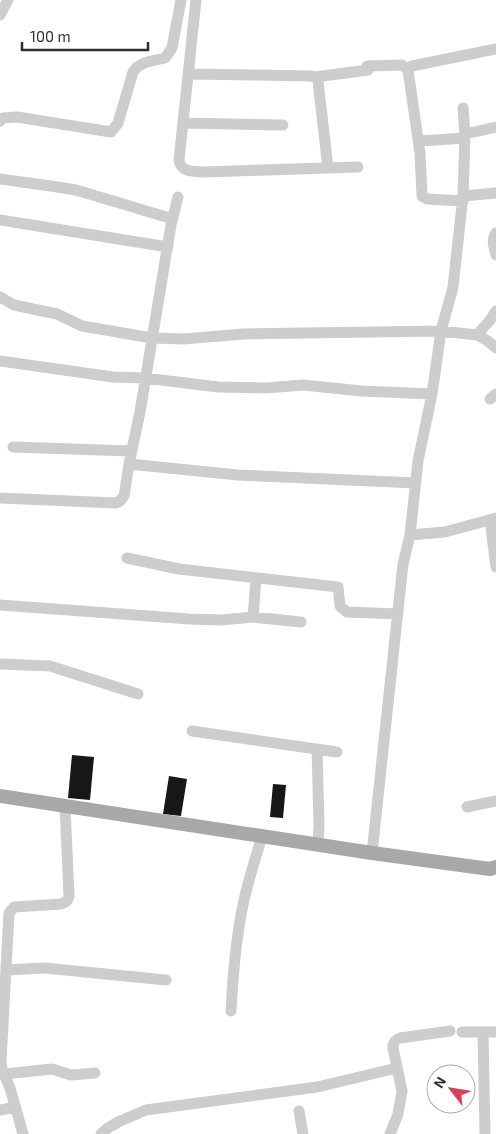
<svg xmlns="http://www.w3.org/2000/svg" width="496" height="1134" viewBox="0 0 496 1134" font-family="'Exo 2',sans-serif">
	<rect width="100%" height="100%" fill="#fff"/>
	<path fill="#171717" d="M72 755 94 757 90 800 68 798Z
		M169 776 187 779 181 816 163 814Z
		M273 784 286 785 283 818 270 817Z"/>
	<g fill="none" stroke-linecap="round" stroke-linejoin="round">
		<path stroke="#cdcdcd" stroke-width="11" d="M196 0 179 160C181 173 193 171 204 172L358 167
			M0 15 8 0
			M367 66 402 65 408 70
			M188 74 310 76 315 77 318 81 328 168
			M315 77 368 70
			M0 121 3 118 17 117 111 132 118 123 133 72C140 61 153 61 165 58L172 48 181 0
			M183 123 283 125
			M465 134 496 127
			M419 141 465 138
			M0 179 51 186 76 190 173 219
			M463 196 496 193
			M463 201 427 199 422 196 420 153 408 70 412 66 496 49
			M0 220 168 247
			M496 233C491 240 494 247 496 255
			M0 297 14 305 57 314 82 326 152 338 183 339 244 334 441 331 477 335 488 341 496 348
			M477 335 491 319 496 311
			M0 361 113 377 145 378 218 387 266 388 303 385 362 391 432 394
			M490 399 496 394
			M13 447 131 451
			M129 464 238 475 416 483
			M0 498 116 503 120 501 124 496 129 464 140 412 171 225 178 197
			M490 520 496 567
			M410 535 445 532 496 518
			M127 558 179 569 338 587 340 606 347 612 398 614
			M0 605 189 619 221 620 253 617 301 622
			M253 617 256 579
			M0 664 50 666 138 694
			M192 731 337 752
			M317 749 319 824 318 845
			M467 807 496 801
			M372 853 403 564 410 535 418 461 432 394 441 331 453 287 463 196 465 134 463 108
			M6 970 45 968 166 980
			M231 1011C233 973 236 936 244 900 249 878 256 857 262 836
			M462 1032H496
			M483 1032 485 1134
			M4 1074 52 1069 71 1075 95 1073
			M0 1110 15 1107
			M299 1111 303 1134
			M23 1134 10 1088 2 1069 1 1062 9 913 14 907 61 904C66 902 68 901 69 896L65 806
			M101 1134 108 1128 118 1122 146 1110 317 1087 397 1068
			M390 1134 398 1114 402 1091 393 1048C393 1042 395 1040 400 1038L450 1031"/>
		<path stroke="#a8a8a8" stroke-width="14" d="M0 796 372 853 490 869 496 867"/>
	</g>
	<g transform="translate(451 1089) rotate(301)"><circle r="24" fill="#ffffff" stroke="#acacac"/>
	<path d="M0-4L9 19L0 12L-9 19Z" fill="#dc3e52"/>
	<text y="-8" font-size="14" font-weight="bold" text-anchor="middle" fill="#303030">N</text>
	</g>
	<path d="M22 42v8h126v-8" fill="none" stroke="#303030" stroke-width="2.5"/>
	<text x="30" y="42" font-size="15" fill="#303030" stroke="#ffffff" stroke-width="4" paint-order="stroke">100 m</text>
</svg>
